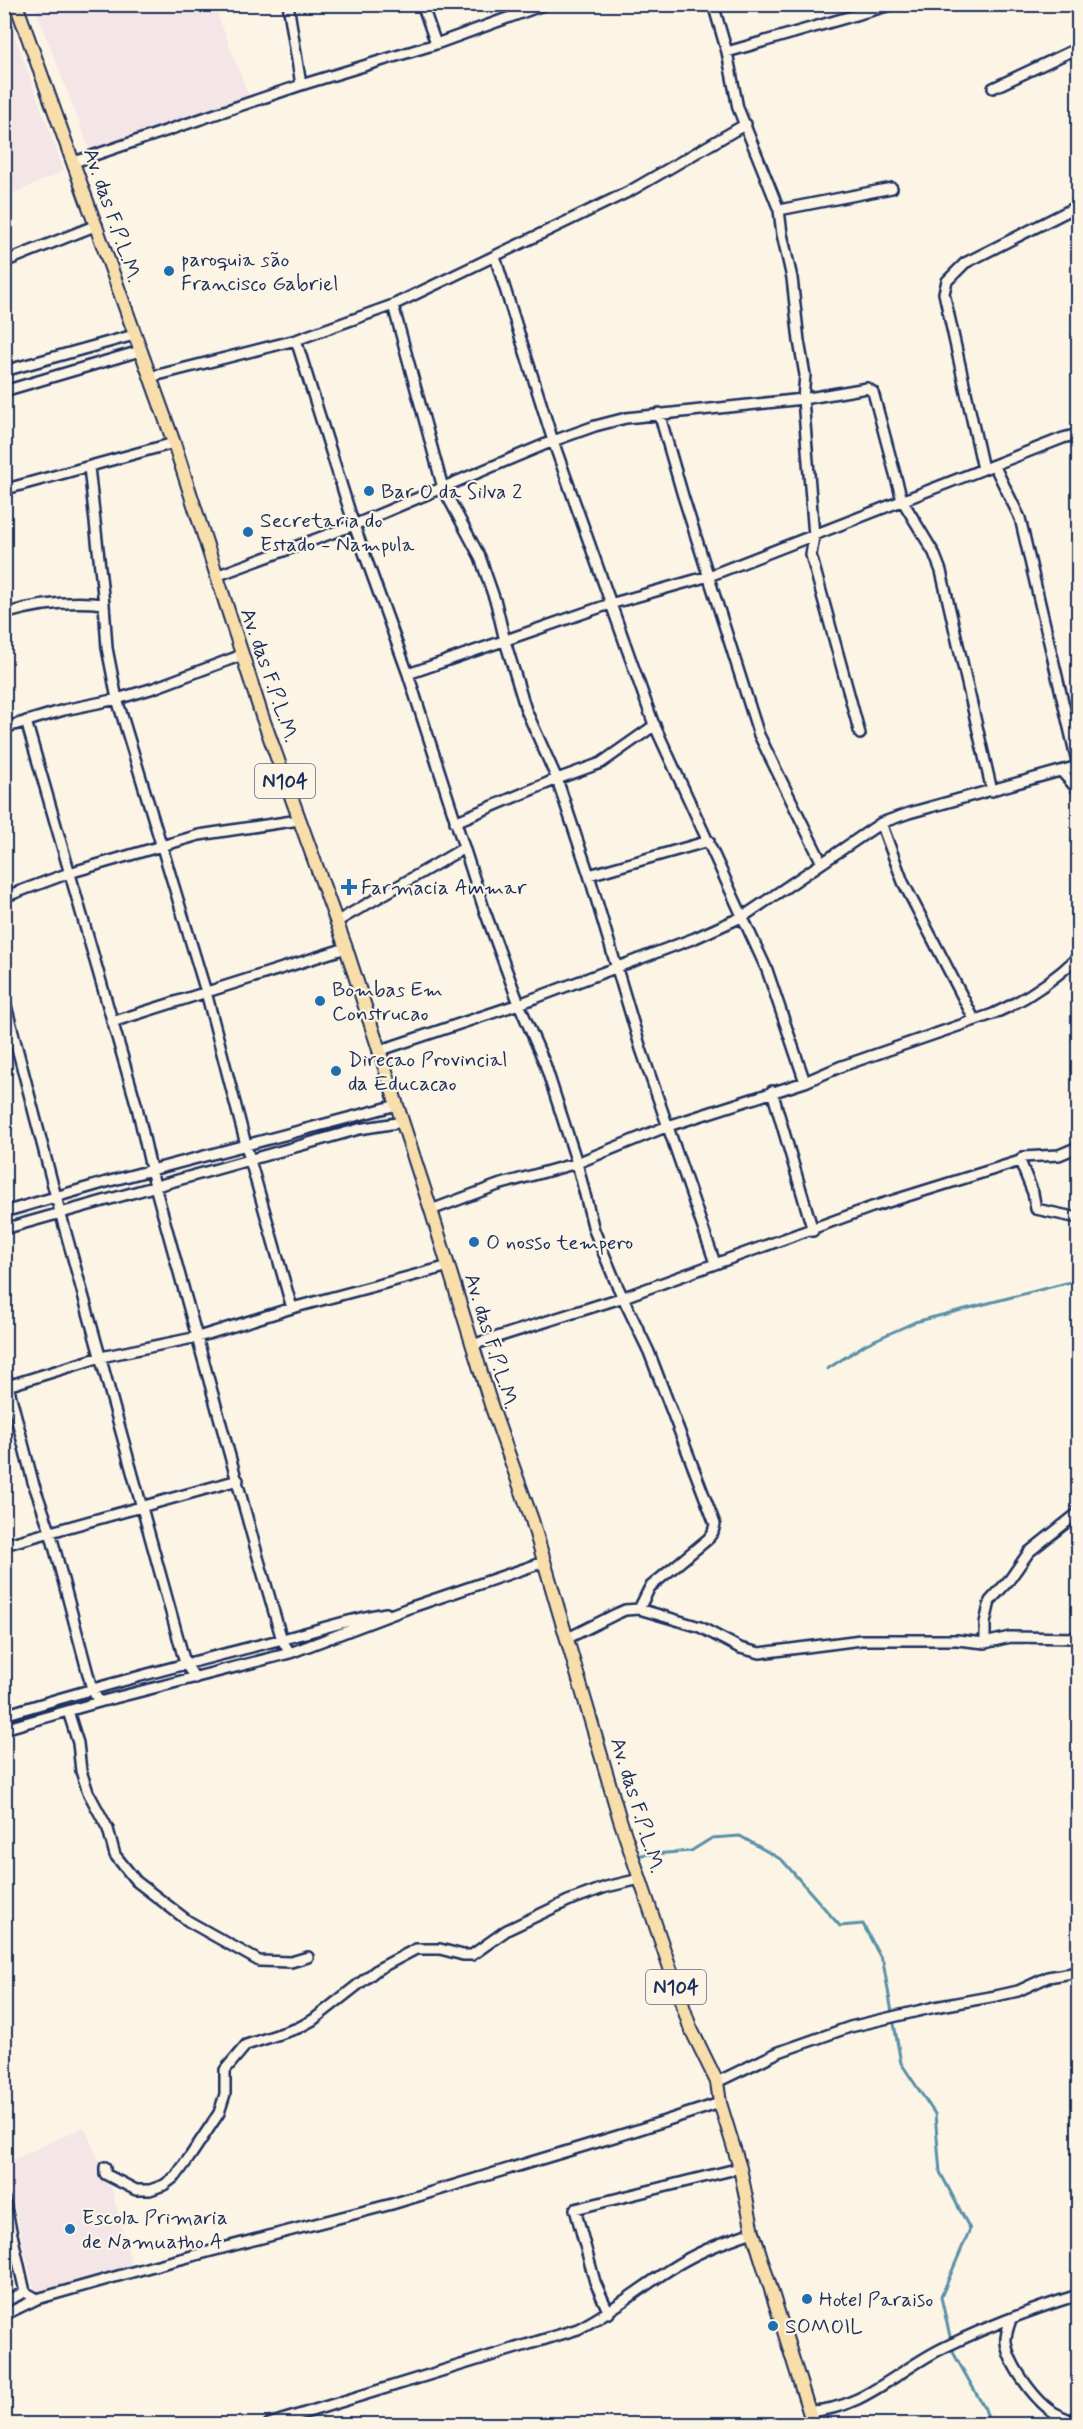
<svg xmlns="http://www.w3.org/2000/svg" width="1083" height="2429" viewBox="0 0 1083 2429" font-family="Mynerve,sans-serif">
	<rect width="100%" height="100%" fill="#fcf5e5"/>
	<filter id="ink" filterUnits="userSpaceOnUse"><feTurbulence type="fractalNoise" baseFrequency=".0167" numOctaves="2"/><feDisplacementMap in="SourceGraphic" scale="12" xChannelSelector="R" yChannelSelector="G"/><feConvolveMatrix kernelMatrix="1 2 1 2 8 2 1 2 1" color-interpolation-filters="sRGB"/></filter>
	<g filter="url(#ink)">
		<path fill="#f4e5e7" d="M34 5H214L251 102 91 153Z
			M5 9 64 171 5 197H4Z
			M84 2127 112 2190 132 2267 36 2297 4 2164Z"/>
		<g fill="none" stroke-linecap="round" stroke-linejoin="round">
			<path stroke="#5890a8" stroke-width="3" d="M827 1369 866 1344 915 1322 1078 1280
				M641 1855 691 1851 712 1838 740 1836 782 1860 840 1926 863 1924 883 1962 901 2063 935 2114 940 2172 970 2229 941 2297 954 2354 985 2409 990 2424"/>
			<defs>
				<path id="minor" d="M288 4 301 85
					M422 4 436 44
					M713 4 727 52 738 108 779 210 782 234 792 278 799 341 805 375 803 399 814 536 811 555 860 734
					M727 52 894 4
					M993 88 1078 48
					M74 162 301 85 436 44 546 4
					M779 210 892 188
					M495 257 553 441 653 722 767 970 805 1082
					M4 262 97 225
					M393 305 443 488 480 557 496 603 505 641 526 710 557 779 589 875 641 1049 715 1263
					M296 340 354 525 408 674 484 909 519 1004 545 1064 577 1163 594 1230 616 1283 649 1352 715 1524 713 1532 708 1539 650 1587 639 1609
					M4 371 134 335
					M150 377 296 340 393 305 630 191 746 124
					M4 391 140 351
					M659 413 683 496 759 735 822 863
					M994 465 1020 518 1078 766
					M89 467 104 604
					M983 469 944 293 947 281 965 263 1078 206
					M4 493 10 488 174 443
					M216 576 354 525 553 441 595 426 626 418 803 399 867 388 873 392 902 500 934 553 941 571 992 791
					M4 614C37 604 70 600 104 604L107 648 117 699 206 992 250 1160 292 1308
					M408 674 610 604 709 576 1063 438 1078 434
					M26 721 137 1107 155 1186 258 1557 282 1640 290 1653
					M4 728 64 710 117 699 154 688 242 655
					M1062 772 1078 790
					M455 822 557 779 601 763 655 725
					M881 823 903 882 974 1019
					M589 875 709 841
					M4 897 69 873 199 835 299 820
					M336 922 464 848
					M4 998 56 1197 185 1663 195 1678
					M112 1022 346 948
					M378 1051 519 1004 695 938 744 916 881 823 909 813 1078 766
					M772 1091 813 1231
					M1020 1161 1033 1193 1036 1209 1078 1218
					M431 1210 498 1185 577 1163 668 1126 805 1082 842 1066 993 1014C1025 1000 1053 981 1078 957
					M4 1212 110 1181 397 1105
					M4 1229 359 1129 403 1122
					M472 1345 624 1297 872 1207 1020 1161 1023 1157 1059 1155 1078 1147
					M4 1370 33 1482 50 1531 92 1689 99 1702
					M4 1387 101 1357 198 1337 292 1308 449 1266
					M4 1545 238 1480
					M568 1638 616 1614 625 1610 639 1609 700 1627 740 1648 760 1653 861 1640H957L985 1643 1010 1637 1078 1638
					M985 1643V1623L990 1601 1010 1579 1029 1552 1078 1513
					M68 1711 78 1743 81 1771 88 1792 108 1829 115 1855 136 1881 188 1921 259 1961 291 1962 308 1957
					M4 1715C96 1687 187 1663 279 1640 315 1631 349 1619 386 1613
					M4 1729 99 1702 290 1653 406 1609 544 1562
					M717 2082 779 2052 850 2027 935 2007 996 1996 1018 1991 1048 1977 1078 1972
					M105 2167V2174L136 2190H150L164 2185 176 2176 189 2158 219 2113 225 2094V2070L246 2045 298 2028 313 2020 378 1969 416 1949H440L463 1955H472L507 1930 568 1901 606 1887 640 1879
					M4 2199 25 2292 37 2299
					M4 2302 25 2292
					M609 2313 595 2282 575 2209 740 2168
					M4 2315 37 2299 150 2267 392 2204 634 2131 720 2103
					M1011 2319C1009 2326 1005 2335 1006 2342 1008 2364 1037 2404 1057 2414 1064 2418 1071 2420 1078 2424
					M809 2411C861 2411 900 2368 945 2347 988 2326 1033 2309 1078 2295
					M269 2424 578 2329C612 2312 640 2288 672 2268 697 2252 725 2241 753 2232"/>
				<path id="major" d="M16 4 174 443 262 716 346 948 431 1210 491 1405 532 1520 620 1820 690 2027 717 2082 720 2103 740 2168 753 2232 813 2424"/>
			</defs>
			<use href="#minor" stroke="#1b2f5e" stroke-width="14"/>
			<use href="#major" stroke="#1b2f5e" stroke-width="16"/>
			<use href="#minor" stroke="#fcf5e5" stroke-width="9"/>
			<use href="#major" stroke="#f8deab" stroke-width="12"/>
		</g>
	</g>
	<g fill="#1f6fb2" stroke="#fcf5e5" stroke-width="2">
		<circle cx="169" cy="271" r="6"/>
		<circle cx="369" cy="491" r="6"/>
		<circle cx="248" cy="532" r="6"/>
		<path d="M346 878h6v6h6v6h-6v6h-6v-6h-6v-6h6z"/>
		<circle cx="320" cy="1001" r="6"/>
		<circle cx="336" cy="1071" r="6"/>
		<circle cx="474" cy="1242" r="6"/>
		<circle cx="70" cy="2229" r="6"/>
		<circle cx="807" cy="2299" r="6"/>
		<circle cx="773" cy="2326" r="6"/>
	</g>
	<g text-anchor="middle" stroke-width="4.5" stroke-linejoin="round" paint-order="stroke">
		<g fill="#fcf5e5" stroke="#5e6a86" stroke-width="1.5">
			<rect x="255" y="764" width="60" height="34" rx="4.5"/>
			<rect x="646" y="1970" width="60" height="34" rx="4.5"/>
		</g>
		<g font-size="20" font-weight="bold" fill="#1b2f5e">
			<text x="285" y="788">N104</text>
			<text x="676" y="1994">N104</text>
		</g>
		<g font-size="21" fill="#1b2f5e" stroke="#fcf5e5">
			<text transform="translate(113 215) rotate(71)" y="7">Av. das F.P.L.M.</text>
			<text transform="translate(270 675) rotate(71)" y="7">Av. das F.P.L.M.</text>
			<text transform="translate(492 1341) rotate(73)" y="7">Av. das F.P.L.M.</text>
			<text transform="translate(638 1805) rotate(73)" y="7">Av. das F.P.L.M.</text>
		</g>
		<g font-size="21" fill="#1b2f5e" stroke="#fcf5e5" text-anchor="start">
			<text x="181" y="266">paroquia são<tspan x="181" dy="24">Francisco Gabriel</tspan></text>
			<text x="381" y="498">Bar O da Silva 2</text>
			<text x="260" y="527">Secretaria do<tspan x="260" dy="24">Estado - Nampula</tspan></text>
			<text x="361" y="894">Farmacia Ammar</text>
			<text x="332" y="996">Bombas Em<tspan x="332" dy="24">Construcao</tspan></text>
			<text x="348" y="1066">Direcao Provincial<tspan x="348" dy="24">da Educacao</tspan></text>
			<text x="486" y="1249">O nosso tempero</text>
			<text x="82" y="2224">Escola Primaria<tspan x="82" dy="24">de Namuatho A</tspan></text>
			<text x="819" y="2306">Hotel Paraiso</text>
			<text x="785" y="2333">SOMOIL</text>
		</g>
	</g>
	<rect width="1083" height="2429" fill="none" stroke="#fcf5e5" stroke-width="24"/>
	<rect x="12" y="12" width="1059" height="2405" fill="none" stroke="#1b2f5e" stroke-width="2" filter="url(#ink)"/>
</svg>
